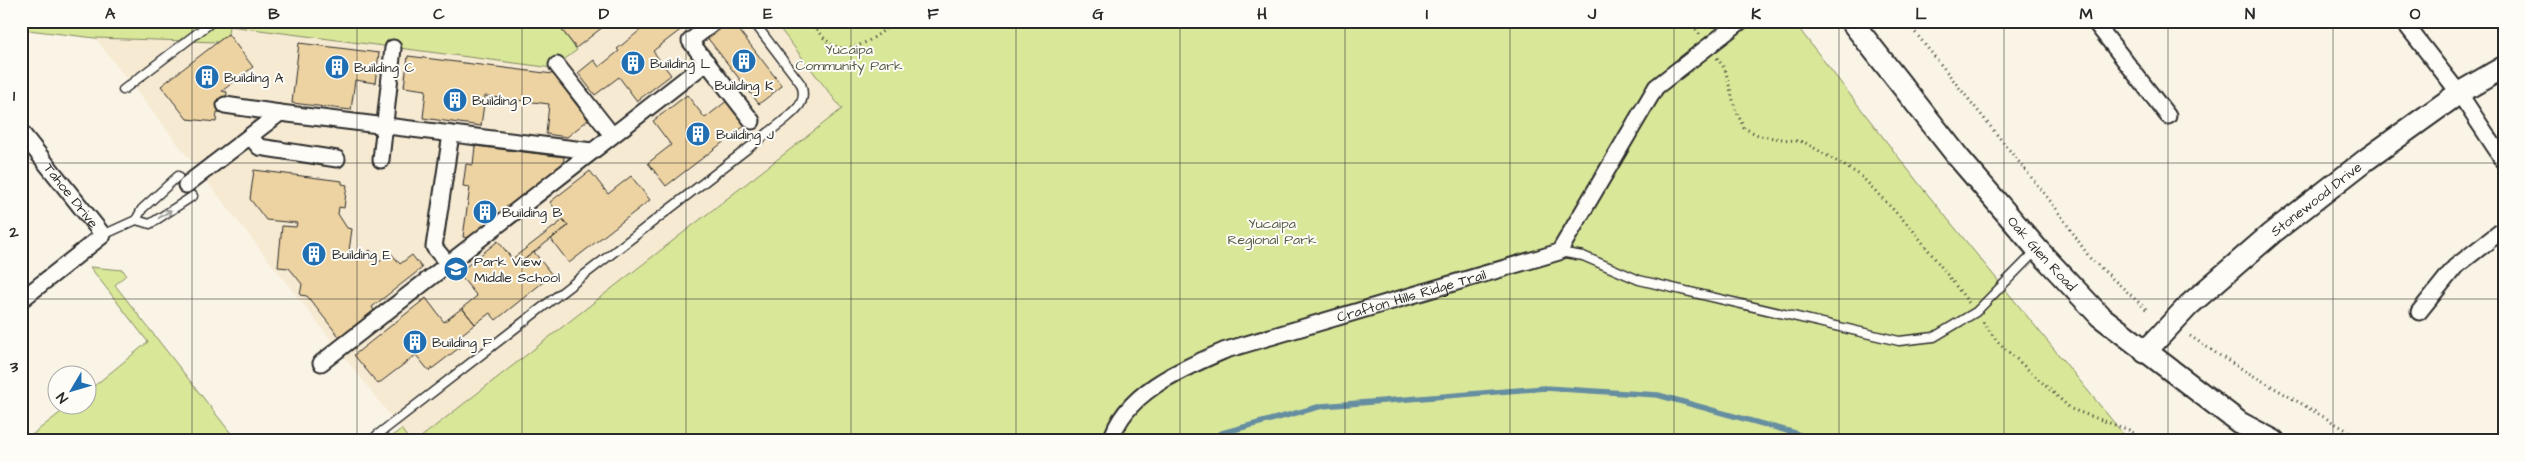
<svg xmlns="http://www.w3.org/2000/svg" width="2525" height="462" viewBox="0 0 2525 462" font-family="'Architects Daughter',sans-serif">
	<rect width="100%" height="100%" fill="#faf4e6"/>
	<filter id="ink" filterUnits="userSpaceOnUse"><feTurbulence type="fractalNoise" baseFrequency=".02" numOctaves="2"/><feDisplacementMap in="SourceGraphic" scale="10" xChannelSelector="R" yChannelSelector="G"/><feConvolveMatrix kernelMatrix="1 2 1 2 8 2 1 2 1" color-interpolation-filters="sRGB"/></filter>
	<g filter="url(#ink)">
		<path fill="#f6ead2" d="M229 21H774L842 109 416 441H410L95 38 218 42Z"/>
		<path fill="#d9e799" stroke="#828962" d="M22 21H555L577 50 553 68 229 26 228 34 218 42 95 38 28 30Z
			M774 21H1793L1920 185 2129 441H416L842 109Z
			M90 267 123 270 126 275 115 285 237 441H24L70 405 88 404V391L148 342Z
			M401 429 410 441H386Z"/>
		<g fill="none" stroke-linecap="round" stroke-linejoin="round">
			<path stroke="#668ea1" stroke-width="5.5" d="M1207 441 1222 433 1322 406 1545 388 1658 395 1795 433 1814 441"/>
		</g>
		<path fill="#edd3a2" stroke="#2b2b2b" d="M555 21H606L608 23 576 48Z
			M640 21H692L653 51 671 75 637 101 619 77 595 95 578 73 594 60 599 67 619 51 617 49 644 27Z
			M726 21H732L782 86 759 104 706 36Z
			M228 34 253 67 222 91 227 92 225 113 217 112 216 122 187 119 161 86Z
			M299 43 379 53 375 83 355 80 351 110 292 103Z
			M408 56 553 74 588 120 567 137 546 134 549 104 485 96 481 126 423 118 426 90 404 87Z
			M687 95 705 118 728 100 747 124 666 186 648 163 671 145 653 121Z
			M475 146 564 157 563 165 469 238 463 237 470 187 463 186 466 164 473 165Z
			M254 170 342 181V184L347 185 344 208 339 207 338 214 347 228 352 229 348 258 358 260 370 250 379 262 391 253 400 264 412 255 422 268 372 307 375 312 341 339 307 296 300 295 302 284 289 268 278 267 282 226 296 227 297 223 266 220 250 199Z
			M590 171 608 194 631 176 650 200 569 263 551 239 568 226 550 202Z
			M563 220 568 226 517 265 512 259Z
			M498 241 517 265 534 252 552 275 496 320 490 313 475 324 462 308 477 296 458 273Z
			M426 298 444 322 462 308 475 324 457 338 463 345 429 371 416 355 378 384 354 355Z"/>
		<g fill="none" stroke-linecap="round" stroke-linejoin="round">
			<defs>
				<path id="lane" d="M123 90 213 21
					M136 220 150 224 193 196
					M103 235 136 220 142 209 178 176
					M1559 252 1583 256 1639 280 1899 341 1934 337 1976 312 2036 251
					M376 436 782 122C795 111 808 103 801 84L753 21"/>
				<g id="street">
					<path d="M716 21 690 41 752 121"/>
					<path d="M2094 21 2168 116"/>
					<path d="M2403 21 2459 93 2504 161"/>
					<path d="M557 65 612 135"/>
					<path d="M225 105 280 113"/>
					<path id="s1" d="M21 132 103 235 21 300"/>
					<path d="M250 136 259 147 337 159"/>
					<path d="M381 160 393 48"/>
					<path d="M186 185 280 113 592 151"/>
					<path d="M448 264 434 247 451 134"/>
					<path d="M2419 312 2455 267 2504 229"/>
					<path d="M321 363 707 62"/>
					<path id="s2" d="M1111 441C1124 392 1184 368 1226 350L1559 252 1656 87 1741 21"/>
				</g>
				<g id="secondary">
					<path id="s3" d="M1851 21 1959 158 2038 250 2100 316 2240 423 2274 441"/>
					<path id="s4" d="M2145 352 2189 305 2272 233 2367 159 2459 93 2504 67"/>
				</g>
			</defs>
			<use href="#lane" stroke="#2b2b2b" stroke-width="11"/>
			<use href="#street" stroke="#2b2b2b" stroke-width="19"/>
			<use href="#secondary" stroke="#2b2b2b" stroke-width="25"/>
			<path stroke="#2b2b2b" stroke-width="3" stroke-dasharray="1 4" stroke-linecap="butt" d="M812 21C816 27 821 35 826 40 848 61 879 35 895 21
				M1690 21 1700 35
				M1906 21 2055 207 2090 258 2147 310
				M1717 58 1725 69 1735 108 1744 128 1760 136 1804 142 1860 175 1913 230 1969 303
				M1983 322 1997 341 2071 409 2129 430 2146 441
				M2190 336 2225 359 2365 441"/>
			<use href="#lane" stroke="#fdfcf7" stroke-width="8"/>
			<use href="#street" stroke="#fdfcf7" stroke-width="15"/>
			<use href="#secondary" stroke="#fdfcf7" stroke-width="21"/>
		</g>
		<defs><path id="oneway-shaft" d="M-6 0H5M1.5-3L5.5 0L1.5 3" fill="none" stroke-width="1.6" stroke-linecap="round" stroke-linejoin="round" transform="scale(1.25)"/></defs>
		<use stroke="#9e9e9b" href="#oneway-shaft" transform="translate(165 214) rotate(-33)"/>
	</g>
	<path fill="none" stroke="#2b2b2b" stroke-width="1" stroke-opacity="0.55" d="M192 21V441M357 21V441M522 21V441M686 21V441M851 21V441M1016 21V441M1180 21V441M1345 21V441M1510 21V441M1674 21V441M1839 21V441M2004 21V441M2168 21V441M2333 21V441M21 163H2504M21 299H2504"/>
	<defs>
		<symbol id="building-disc" viewBox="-11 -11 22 22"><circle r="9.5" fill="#1f6fb2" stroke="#fdfcf7"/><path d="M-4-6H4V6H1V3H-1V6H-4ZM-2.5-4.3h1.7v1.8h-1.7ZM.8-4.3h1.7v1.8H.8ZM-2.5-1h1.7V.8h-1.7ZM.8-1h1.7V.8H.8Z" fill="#fff"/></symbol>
		<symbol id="school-disc" viewBox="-11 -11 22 22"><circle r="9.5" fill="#1f6fb2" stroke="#fdfcf7"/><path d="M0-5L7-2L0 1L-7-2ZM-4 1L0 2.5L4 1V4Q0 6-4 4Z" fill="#fff"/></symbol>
	</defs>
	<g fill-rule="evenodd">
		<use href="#building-disc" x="730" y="47" width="28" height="28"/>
		<use href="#building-disc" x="619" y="49" width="28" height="28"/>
		<use href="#building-disc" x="323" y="53" width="28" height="28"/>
		<use href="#building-disc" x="193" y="63" width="28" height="28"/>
		<use href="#building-disc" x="441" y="86" width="28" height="28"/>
		<use href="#building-disc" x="684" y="120" width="28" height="28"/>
		<use href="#building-disc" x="471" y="198" width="28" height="28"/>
		<use href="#building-disc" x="300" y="240" width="28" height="28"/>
		<use href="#school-disc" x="442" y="255" width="28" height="28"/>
		<use href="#building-disc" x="401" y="328" width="28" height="28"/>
	</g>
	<g text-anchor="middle" stroke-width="4" stroke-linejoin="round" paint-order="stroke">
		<g font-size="14" fill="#565a46" stroke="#fdfcf7">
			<text x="849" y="54">Yucaipa<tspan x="849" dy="16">Community Park</tspan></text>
			<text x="1272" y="228">Yucaipa<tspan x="1272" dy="16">Regional Park</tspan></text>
		</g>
		<g font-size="14" fill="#2b2b2b" stroke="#fdfcf7" text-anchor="start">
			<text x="650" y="68">Building L</text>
			<text x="354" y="72">Building C</text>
			<text x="224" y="82">Building A</text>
			<text x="744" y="90" text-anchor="middle">Building K</text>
			<text x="472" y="105">Building D</text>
			<text x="716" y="139">Building J</text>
			<text x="502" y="217">Building B</text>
			<text x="332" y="259">Building E</text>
			<text x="474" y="266">Park View<tspan x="474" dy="16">Middle School</tspan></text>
			<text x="432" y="347">Building F</text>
		</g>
		<g font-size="14" fill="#2b2b2b" stroke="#fdfcf7">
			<text dy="5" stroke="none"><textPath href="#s1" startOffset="81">Tahoe Drive</textPath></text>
			<text dy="5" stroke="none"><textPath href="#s4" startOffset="230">Stonewood Drive</textPath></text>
			<text dy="5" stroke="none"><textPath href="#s3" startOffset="301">Oak Glen Road</textPath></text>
			<text dy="5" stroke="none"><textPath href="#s2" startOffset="345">Crafton Hills Ridge Trail</textPath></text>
		</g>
	</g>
	<rect width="2525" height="462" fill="none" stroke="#fdfcf7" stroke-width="55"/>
	<g transform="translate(72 390) rotate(232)"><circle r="24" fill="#fdfcf7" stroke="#a9a8a5"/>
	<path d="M0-4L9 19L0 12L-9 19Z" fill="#1f6fb2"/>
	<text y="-8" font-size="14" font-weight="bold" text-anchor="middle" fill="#2b2b2b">N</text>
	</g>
	<rect x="28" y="28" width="2470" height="406" fill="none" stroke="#2b2b2b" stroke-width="2"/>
	<g font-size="16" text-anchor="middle" font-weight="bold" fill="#2b2b2b">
		<text x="110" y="19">A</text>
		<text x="274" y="19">B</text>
		<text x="439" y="19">C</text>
		<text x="604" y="19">D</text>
		<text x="768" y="19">E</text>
		<text x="933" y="19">F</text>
		<text x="1098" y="19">G</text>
		<text x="1262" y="19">H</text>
		<text x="1427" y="19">I</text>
		<text x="1592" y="19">J</text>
		<text x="1756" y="19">K</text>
		<text x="1921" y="19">L</text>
		<text x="2086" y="19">M</text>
		<text x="2250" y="19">N</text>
		<text x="2415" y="19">O</text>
		<text x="14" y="101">1</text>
		<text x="14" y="237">2</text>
		<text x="14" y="372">3</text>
	</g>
</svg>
